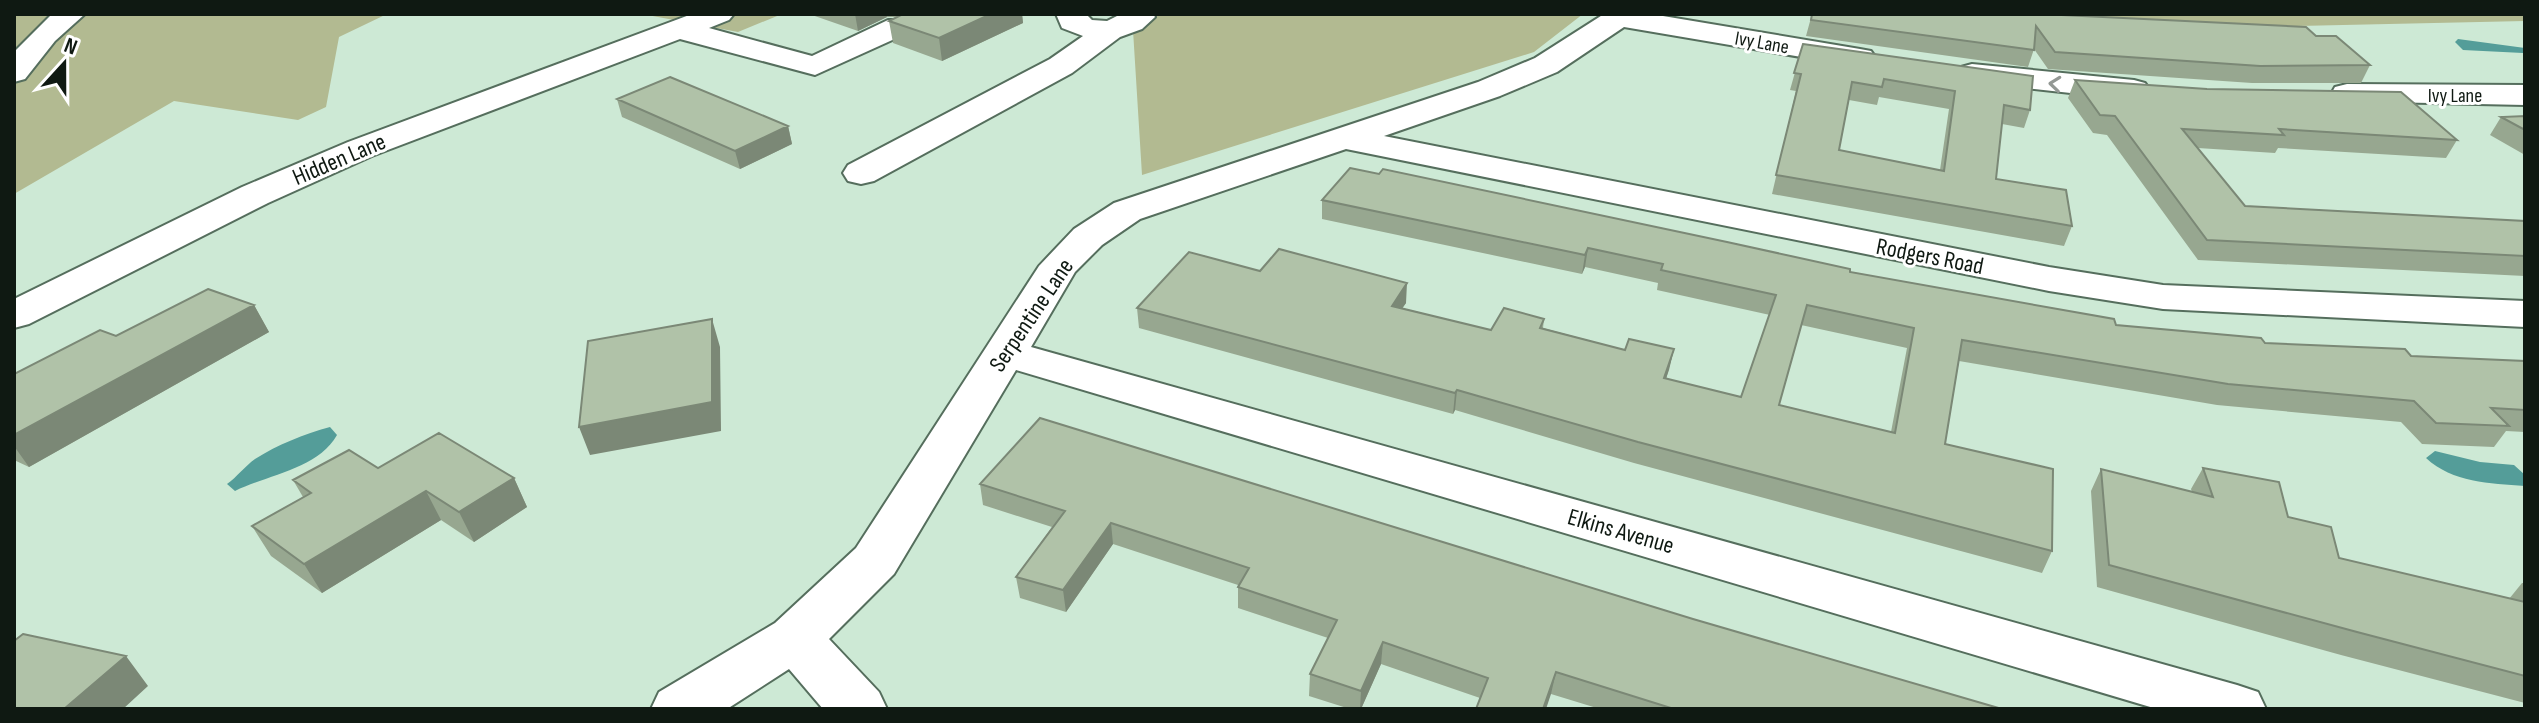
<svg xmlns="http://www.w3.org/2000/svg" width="2539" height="723" viewBox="0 0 2539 723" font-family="'Sofia Sans Condensed',sans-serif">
	<rect width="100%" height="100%" fill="#cde9d5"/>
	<path fill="#b2ba91" d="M14 14H387L339 37 326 107 298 120 174 101 14 194Z
		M642 14H782L738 32Z
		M1132 14H1583L1534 52 1142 175Z
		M2031 14H2525V21L2252 27Z"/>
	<path fill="#549d99" d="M2458 39 2525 48 2523 53 2463 50 2455 42Z
		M330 427 337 435C318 469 267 475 235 491L227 484C237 477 245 466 255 459 277 445 304 434 330 427Z
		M2435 451 2480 462 2514 465 2525 475V486C2489 483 2453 483 2426 458Z"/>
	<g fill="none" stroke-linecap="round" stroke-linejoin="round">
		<defs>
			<path id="minor" d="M52 14H85L55 41 25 79 14 82V52Z
				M692 14H734L729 20 709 28 812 56 888 20H910L914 26 910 32 815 75 680 39 372 156 268 203 29 324 14 328V299L242 187 348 142Z
				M1056 14H1086L1092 20 1107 21 1121 14H1153L1155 17 1142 29 1120 37 1072 73 874 181 861 184 848 181 843 173 848 165 1050 59 1083 36 1062 28Z
				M1604 14H1651L1860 49 1871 51 1876 58 1871 65 1860 67 1624 27 1557 72 1500 96 1384 136 2049 267 2163 285 2525 301V327L2163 309 2049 291 1346 149 1140 219 1102 245 1075 272 1031 347 2237 685 2258 692 2266 709H2157L1016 370 894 574 829 639 879 692 887 709H823L789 669 727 709H651L659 692 775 623 856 548 1039 266 1074 229 1114 203 1478 82 1535 58Z
				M1972 64 2134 80 2145 83 2150 90 2145 97 2134 100 1961 81 1956 74 1961 67Z
				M2347 84 2525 85V105L2335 101 2331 94 2335 87Z"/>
		</defs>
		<use href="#minor" stroke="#556e5d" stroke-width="4"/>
		<use href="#minor" fill="#fff" fill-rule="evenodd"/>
	</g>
	<path fill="#97a790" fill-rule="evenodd" d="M809 14H1022L1023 23 942 61 893 43 889 21 896 17H887L858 31Z
		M1812 14 2316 36 2370 65 2361 83H2252L2048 69 2034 49 2028 67 1806 36Z
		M1803 44 2030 110 2024 128 2002 124 1996 179 2072 226 2064 246 1772 194 1796 91 1790 90ZM1879 97 1949 109 1940 170 1839 150 1849 100 1877 105Z
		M2075 80 2457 140 2446 158 2278 148 2275 153 2198 148 2245 206 2525 221V276L2198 260 2107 135 2093 133 2068 98Z
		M617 99 788 126 792 144 740 169 622 117Z
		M2525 116V155L2490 135 2501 117Z
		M1322 200 1850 272 2116 325 2265 343 2411 356 2525 361V432L2506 431 2494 447 2422 444 2401 422 2217 405 1959 361 1945 444 2052 551 2042 573 1634 463 1455 410 1453 414 1139 328 1137 308 1260 271 1406 303 1402 308 1491 330 1544 319 1543 328 1625 350 1674 349 1666 379 1741 397 1770 315 1657 290 1658 283 1585 267 1582 274 1322 219ZM1801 325 1907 348 1891 432 1779 405Z
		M254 305 269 332 29 467 14 460V374L116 336Z
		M378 468 514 478 527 507 474 542 441 520 322 593 271 556 252 526 303 497 293 480Z
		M2203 468 2288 517 2339 558 2509 599 2522 583H2525V703L2341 655 2097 587 2091 491 2101 469 2192 492 2191 489Z
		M980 484 1693 619 2002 709H1600L1551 694 1480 698 1381 664 1361 709H1350L1309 696 1310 674 1328 638 1238 608V585L1113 544 1066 612 1020 598 1016 577 1052 527 983 505Z"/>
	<path fill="#7b8876" d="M855 14H886L887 17 858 31Z
		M991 14H1022L1023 23 942 61 939 38Z
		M788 126 792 144 740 169 735 151Z
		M1588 248 1585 267 1582 274 1585 255Z
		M1407 283 1406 303 1390 326 1392 306Z
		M254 305 269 332 29 467 14 446V435Z
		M712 319 720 347 721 431 590 455 579 427Z
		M1674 349 1669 370 1659 399 1664 378Z
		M1457 390 1455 410 1453 414 1455 393Z
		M514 478 527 507 474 542 459 512Z
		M426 491 441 520 322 593 304 564Z
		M1111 523 1113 544 1066 612 1063 590Z
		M1383 642 1381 664 1361 709H1360L1361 691Z
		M126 656 148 686 123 709H64Z
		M1556 672 1551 694 1546 709H1543Z"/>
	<path fill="#b0c2a8" stroke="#7b8876" stroke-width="2" fill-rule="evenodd" d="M903 14H991L939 38 889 21Z
		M1812 14H2041L2306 27 2316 36H2336L2370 65 2260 66 2055 52 2036 26 2034 50 1811 20Z
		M1803 44 2033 76 2030 110 2004 105 1996 179 2066 190 2072 226 1776 175 1801 74 1794 73ZM1884 79 1955 91 1944 171 1839 150 1852 82 1882 87Z
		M670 77 788 126 735 151 617 99Z
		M2075 80 2207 89 2401 92 2457 140 2279 129 2284 135 2182 129 2245 206 2525 221V256L2207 240 2115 116 2100 115Z
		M2525 116V130L2501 117Z
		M1350 168 1379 174 1383 169 1727 242 1850 269V272L2114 319 2116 325 2261 338 2265 343 2405 349 2411 356 2525 361V410L2491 408 2509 426 2436 423 2414 401 2228 384 1962 340 1945 444 2053 469 2052 551 1638 442 1457 390 1455 393 1137 308 1189 252 1260 271 1279 249 1407 283 1392 306 1491 330 1504 308 1544 319 1540 328 1625 350 1629 339 1674 349 1664 378 1741 397 1776 295 1661 270 1663 264 1588 248 1585 255 1322 200ZM1807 305 1914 328 1895 433 1779 405Z
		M208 289 254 305 14 435V374L100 330 116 336Z
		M712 319V402L579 427 588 341Z
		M1040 418 1693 619 2002 709H1674L1556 672 1543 709H1476L1488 678 1383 642 1361 691 1310 674 1337 620 1238 587 1249 568 1111 523 1063 590 1016 577 1065 511 980 484Z
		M439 433 514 478 459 512 426 491 304 564 252 526 311 493 293 480 349 450 378 468Z
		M2203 468 2279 482 2288 517 2331 527 2339 558 2525 602V676L2357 632 2109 565 2101 469 2213 497Z
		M23 634 126 656 64 709H14V641Z"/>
	<defs><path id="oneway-chevron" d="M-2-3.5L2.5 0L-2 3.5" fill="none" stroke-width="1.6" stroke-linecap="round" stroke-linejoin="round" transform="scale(2)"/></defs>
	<use stroke="#939894" href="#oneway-chevron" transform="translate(2055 84) rotate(-174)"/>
	<g text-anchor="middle" stroke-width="6" stroke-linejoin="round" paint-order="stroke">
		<g font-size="20" fill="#0f1912" stroke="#fff">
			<text transform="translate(1762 42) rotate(10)" y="7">Ivy Lane</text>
			<text x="2455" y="102">Ivy Lane</text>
		</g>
		<g font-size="24" fill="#0f1912" stroke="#fff">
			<text transform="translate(339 159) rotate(-23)" y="8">Hidden Lane</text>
			<text transform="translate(1930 256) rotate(11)" y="8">Rodgers Road</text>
			<text transform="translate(1031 315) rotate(-56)" y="8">Serpentine Lane</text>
			<text transform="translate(1621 531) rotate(16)" y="8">Elkins Avenue</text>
		</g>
	</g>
	<rect width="2539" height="723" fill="none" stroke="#0f1912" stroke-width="32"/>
	<g transform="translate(64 64) rotate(21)" stroke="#ffffff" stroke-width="6" paint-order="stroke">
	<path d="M0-6L14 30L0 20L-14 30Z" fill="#0f1912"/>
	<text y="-12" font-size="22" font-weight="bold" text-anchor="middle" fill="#0f1912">N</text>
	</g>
</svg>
